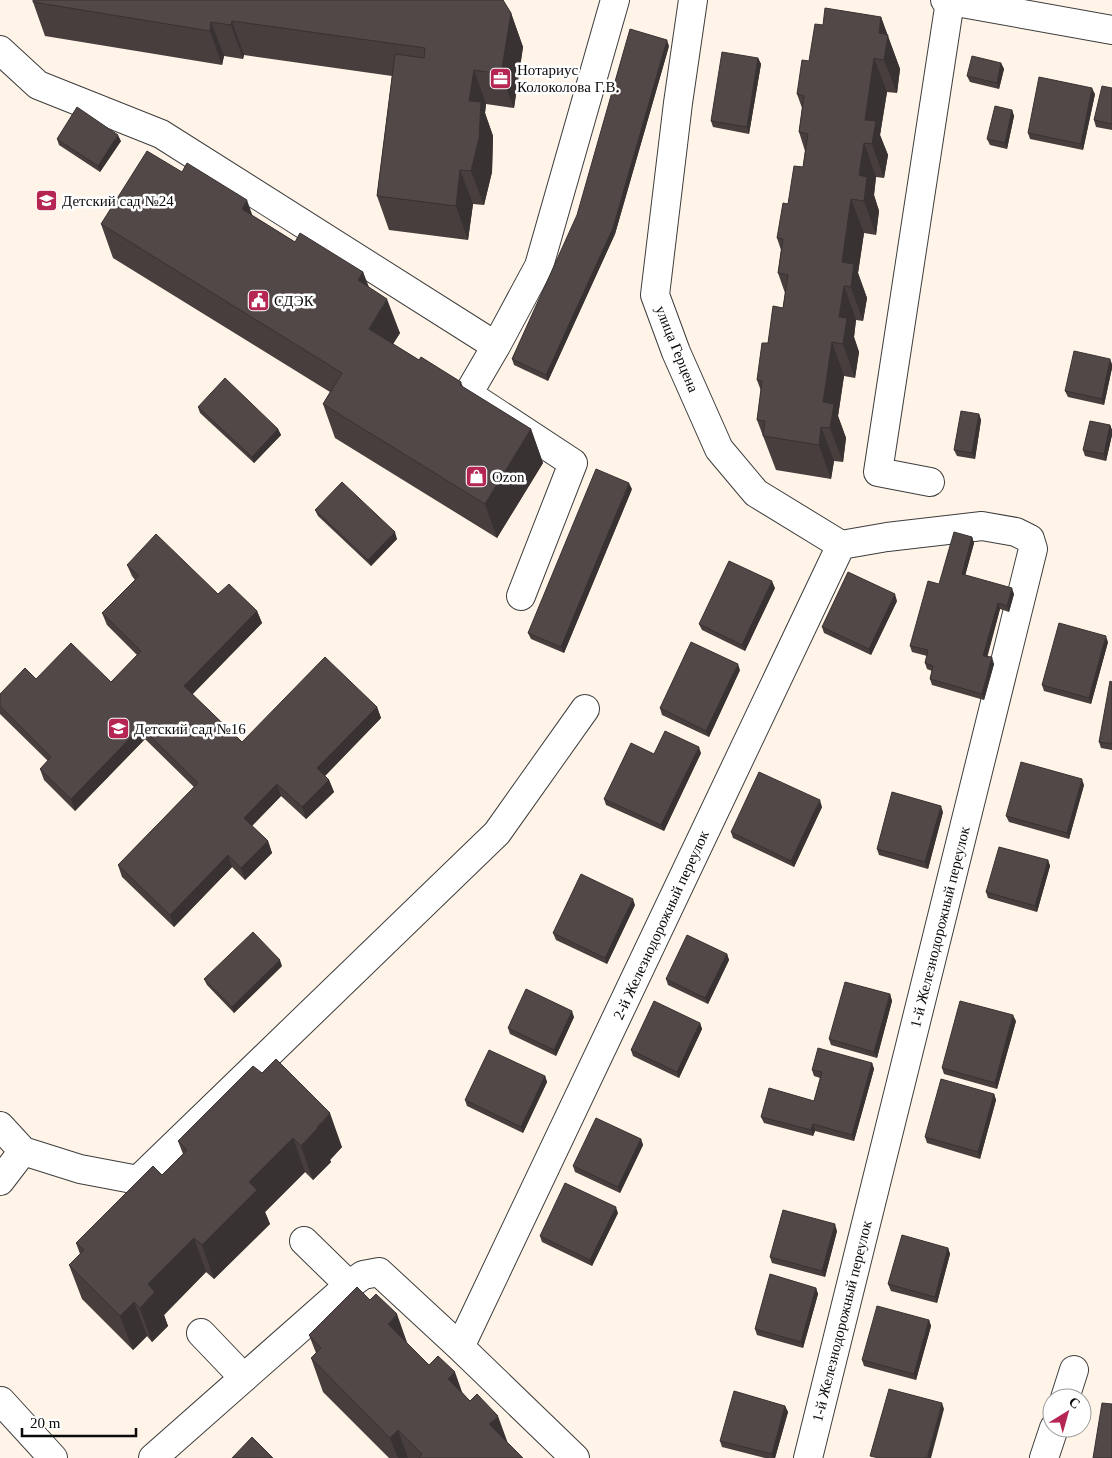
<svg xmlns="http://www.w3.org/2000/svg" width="1112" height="1458" viewBox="0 0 1112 1458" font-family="'Times New Roman',serif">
	<rect width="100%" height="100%" fill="#fff4e7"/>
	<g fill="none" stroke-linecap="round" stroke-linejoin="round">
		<defs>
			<path id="minor" d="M693 0 678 103 655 295 676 352 719 449 756 493 841 545
				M945 0 1112 30
				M0 50 38 85 161 134 496 346 468 394 573 463 521 596
				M496 346 539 266 615 0
				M930 482 878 472 950 1
				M0 1126 23 1151 80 1169 138 1180 497 833 585 709
				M0 1181 23 1151
				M304 1241 349 1285
				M201 1333 244 1378
				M460 1347 841 545 887 537 982 526 1016 532 1030 539 1033 549 808 1458
				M1065 1398 1074 1370
				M0 1401H1L53 1458
				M153 1458 349 1285 363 1275 379 1272 460 1347 575 1458
				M1044 1458 1054 1428"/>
		</defs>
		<use href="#minor" stroke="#3d3d3d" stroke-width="30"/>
		<use href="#minor" stroke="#fff" stroke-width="28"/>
	</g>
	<path fill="#473e3d" d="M33 2 511 13 523 47 514 108 486 104 485 113 493 136 492 172 484 205 473 204 468 240 389 230 377 196 392 76 244 55 243 59 224 56 222 65 45 36Z
		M881 17 900 69 897 93 887 92 880 135 888 155 884 178 876 177 874 195 879 211 876 235 864 233 858 273 867 298 863 321 856 320 854 337 859 352 855 378 844 376 838 416 846 438 843 462 834 461 831 479 776 470 757 420 761 391 757 380 768 343 783 308 785 293 778 273 781 250 777 238 788 204 803 167 805 151 799 132 802 108 797 94 823 25Z
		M669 46 615 234 548 381 514 365 512 359Z
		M758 58 761 64 749 134 713 127 711 121Z
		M1001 63 1004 69 999 89 970 82 967 76Z
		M1112 88V130L1096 127 1094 120Z
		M1095 94 1083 150 1030 139 1028 133Z
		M1012 110 1014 116 1007 149 990 145 987 139Z
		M57 139 121 141 100 172 59 145Z
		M253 216 295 242 363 272 369 287 400 333 393 344 419 360 461 382 463 387 531 429 543 463 497 538 335 438 323 404 330 392 113 258 101 224Z
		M1112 364V368L1104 405 1068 397 1065 391Z
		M198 407 278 429 281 435 254 463 200 413Z
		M979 414 981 420 975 459 957 456 954 450Z
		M1110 425 1112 430V435L1106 461 1085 456 1083 450Z
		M632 489 564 653 531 639 528 633Z
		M315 510 397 539 371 566 318 516Z
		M972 537 974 543 965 575 1014 594 1009 612 1000 609 987 656 994 664 984 700 932 685 930 679 932 671 927 669 925 663 927 656 912 652 910 646 939 584Z
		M127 565 218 594 257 611 262 623 192 694 242 742 377 707 381 718 325 776 329 780 334 792 306 819 281 796 252 826 268 841 272 853 245 880 232 867 174 927 122 877 118 865 194 787 145 739 75 811 44 780 40 769 48 761 0 714V694L36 679 111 682 137 655 107 625 102 613 135 580 132 576Z
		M775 588 745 651 702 630 699 624Z
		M897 601 871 655 824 633 822 627Z
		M1108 642 1091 704 1044 691 1042 685Z
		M740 670 709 737 662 715 660 708Z
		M1112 682V750L1101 748 1099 742Z
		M701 753 664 831 606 805 604 799 654 754Z
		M1084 785 1069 839 1009 822 1006 816Z
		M822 807 794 867 733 838 731 832Z
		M943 812 928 869 879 855 877 849Z
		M1048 860 1050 866 1037 912 988 898 986 892Z
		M635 905 607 964 556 940 553 933Z
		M727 954 729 960 708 1004 668 985 666 979Z
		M282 966 234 1013 207 985 204 979Z
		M890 994 892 1001 877 1058 831 1045 829 1039Z
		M574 1017 556 1056 510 1034 508 1028Z
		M1016 1021 997 1089 944 1074 942 1068Z
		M700 1023 702 1029 679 1078 633 1056 631 1050Z
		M872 1063 874 1069 854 1141 815 1131 813 1136 764 1123 761 1117 814 1101 820 1078 814 1076 812 1070Z
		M253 1066 342 1147 330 1160 331 1162 313 1180 305 1172 265 1212 270 1224 214 1279 206 1272 164 1315 168 1326 152 1342 147 1336 133 1350 82 1299 69 1265 80 1254 76 1243 162 1175 183 1154 178 1141Z
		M545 1076 547 1082 523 1133 467 1106 465 1100Z
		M994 1094 996 1100 980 1159 927 1143 925 1137Z
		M641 1139 643 1145 620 1193 575 1172 573 1166Z
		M618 1213 592 1266 542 1242 540 1236Z
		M837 1231 825 1277 772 1263 770 1257Z
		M948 1248 950 1254 937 1303 891 1291 888 1284Z
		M816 1288 818 1294 803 1348 757 1335 755 1329Z
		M929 1320 931 1326 916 1380 864 1366 862 1360Z
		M309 1335 408 1344 429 1365 463 1393 508 1443 523 1458H389L323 1392 311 1358 316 1353Z
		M785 1406 788 1412 775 1458H765L722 1447 720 1441Z"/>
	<path fill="#393232" d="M511 13 523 47 514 108 501 74Z
		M881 17 900 69 897 93 884 60 879 33Z
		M232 21 244 55 243 59 231 25Z
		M211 22 224 56 222 65 210 31Z
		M667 40 669 46 615 234 548 381 546 375Z
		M758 58 761 64 749 134 747 127Z
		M874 58 887 92 880 135 888 155 884 178 872 144 865 120Z
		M1001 63 1004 69 999 89 997 83Z
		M474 70 486 104 485 113 493 136 492 172 484 205 471 171 469 101Z
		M1092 88 1095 94 1083 150 1081 144Z
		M1012 110 1014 116 1007 149 1005 143Z
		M118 135 121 141 100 172 98 166Z
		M864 143 876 177 874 195 879 211 876 235 864 201 859 175Z
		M460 170 473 204 468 240 456 206Z
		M851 199 864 233 858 273 867 298 863 321 842 262Z
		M247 200 259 234 242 209Z
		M363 272 375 306 358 280Z
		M844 286 856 320 854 337 859 352 855 378 843 344 839 317Z
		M387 299 400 333 381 363 369 329Z
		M832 342 844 376 838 416 846 438 843 462 830 428 823 402Z
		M1110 359 1112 364V368L1104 405 1102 399Z
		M979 414 981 420 975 459 972 453Z
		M1110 425 1112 430V435L1106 461 1104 454Z
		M821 427 834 461 831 479 819 445Z
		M278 429 281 435 254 463 252 457Z
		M531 429 543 463 497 538 485 504Z
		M629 483 632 489 564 653 561 647Z
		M395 532 397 539 371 566 368 560Z
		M972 537 974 543 964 580 962 574Z
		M772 581 775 588 745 651 742 645Z
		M1012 588 1014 594 1009 612 1007 606Z
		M895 594 897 601 871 655 869 649Z
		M998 603 1000 609 986 662 983 656Z
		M257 611 262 623 189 698 184 686Z
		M1106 636 1108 642 1091 704 1089 698Z
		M992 657 994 664 984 700 982 694Z
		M738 664 740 670 709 737 706 731Z
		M377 707 381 718 321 780 317 768Z
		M141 727 145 739 75 811 71 799Z
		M699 747 701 753 664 831 661 825Z
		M1082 779 1084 785 1069 839 1067 833Z
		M329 780 334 792 306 819 302 807Z
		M277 784 281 796 248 830 244 818Z
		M820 800 822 807 794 867 791 861Z
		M941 806 943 812 928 869 925 862Z
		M268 841 272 853 245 880 241 868Z
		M228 855 232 867 174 927 170 915Z
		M1048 860 1050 866 1037 912 1035 906Z
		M633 899 635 905 607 964 605 958Z
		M727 954 729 960 708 1004 705 998Z
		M280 960 282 966 234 1013 232 1007Z
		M890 994 892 1001 877 1058 874 1052Z
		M572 1011 574 1017 556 1056 554 1050Z
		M1013 1015 1016 1021 997 1089 995 1083Z
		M700 1023 702 1029 679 1078 677 1072Z
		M872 1063 874 1069 854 1141 852 1135Z
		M545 1076 547 1082 523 1133 521 1127Z
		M994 1094 996 1100 980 1159 978 1152Z
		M330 1113 342 1147 330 1160 331 1162 313 1180 301 1146 317 1127Z
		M813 1124 815 1131 813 1136 811 1130Z
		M293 1138 305 1172 265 1212 270 1224 214 1279 202 1245 249 1182Z
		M641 1139 643 1145 620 1193 618 1187Z
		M616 1207 618 1213 592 1266 590 1260Z
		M835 1224 837 1231 825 1277 822 1271Z
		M194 1238 206 1272 164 1315 168 1326 152 1342 140 1308 148 1284Z
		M948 1248 950 1254 937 1303 935 1297Z
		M816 1288 818 1294 803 1348 801 1342Z
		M134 1302 147 1336 133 1350 120 1316Z
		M397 1314 409 1348 388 1324Z
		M929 1320 931 1326 916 1380 914 1374Z
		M455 1372 467 1406 448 1379Z
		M942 1403 944 1409 931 1458H927Z
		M785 1406 788 1412 775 1458H773L772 1454Z
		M498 1416 510 1449 489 1424Z
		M398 1430 408 1458H398L390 1438Z"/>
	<path fill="#524847" stroke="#393232" d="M33 0H503L511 13 501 74 474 70 469 101 481 102 479 138 471 171 460 170 456 206 377 196 395 54 424 58 425 48 232 21 231 25 211 22 210 31 33 2Z
		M825 8 881 17 879 33 888 35 884 60 874 58 865 120 876 121 872 144 864 143 859 175 867 177 864 201 851 199 842 262 854 264 851 287 844 286 839 317 847 318 843 344 832 342 823 402 834 404 830 428 821 427 819 445 763 436 765 421 757 420 762 381 757 380 762 343H768L773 306 783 308 788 275 778 273 783 239 777 238 783 203 788 204 794 166 803 167 808 134 799 132 804 96 797 94 802 60 809 61 815 24 823 25Z
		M630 29 667 40 613 228 546 375 512 359 577 215Z
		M722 52 758 58 747 127 711 121Z
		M972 56 1001 63 997 83 967 76Z
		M1039 77 1092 88 1081 144 1028 133Z
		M1102 86 1112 88V124L1094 120Z
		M995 106 1012 110 1005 143 987 139Z
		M77 107 118 135 98 166 57 139Z
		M147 151 182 172 187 163 247 200 242 209 295 242 300 233 363 272 358 280 387 299 369 329 419 360 421 357 461 382 460 385 531 429 485 504 323 404 342 373 101 224Z
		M1074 351 1110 359 1102 399 1065 391Z
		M225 378 278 429 252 457 198 407Z
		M961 411 979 414 972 453 954 450Z
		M1090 421 1110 425 1104 454 1083 450Z
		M596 469 629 483 561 647 528 633Z
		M342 482 395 532 368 560 315 510Z
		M954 532 972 537 962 574 1012 588 1007 606 998 603 983 656 992 657 982 694 930 679 933 666 925 663 928 650 910 646 928 581 939 584Z
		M156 534 218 594 229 584 257 611 184 686 242 742 325 657 377 707 317 768 329 780 302 807 277 784 244 818 268 841 241 868 228 855 170 915 118 865 198 783 141 727 71 799 40 769 51 757 0 706V694L25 668 36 679 71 643 111 682 141 651 102 613 139 576 127 565Z
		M729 561 772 581 742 645 699 624Z
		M848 572 895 594 869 649 822 627Z
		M1059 623 1106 636 1089 698 1042 685Z
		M691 642 738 664 706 731 660 708Z
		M1110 681 1112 682V744L1099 742Z
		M665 731 699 747 661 825 604 799 631 743 654 754Z
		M1021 762 1082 779 1067 833 1006 816Z
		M759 772 820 800 791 861 731 832Z
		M892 792 941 806 925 862 877 849Z
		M999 847 1048 860 1035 906 986 892Z
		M581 874 633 899 605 958 553 933Z
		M253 932 280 960 232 1007 204 979Z
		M687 935 727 954 705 998 666 979Z
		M845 982 890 994 874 1052 829 1039Z
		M526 989 572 1011 554 1050 508 1028Z
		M654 1001 700 1023 677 1072 631 1050Z
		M960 1001 1013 1015 995 1083 942 1068Z
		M818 1048 872 1063 852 1135 813 1124 811 1130 761 1117 769 1088 814 1101 822 1072 812 1070Z
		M489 1050 545 1076 521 1127 465 1100Z
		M276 1059 330 1113 317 1127 318 1128 301 1146 293 1138 249 1182 257 1190 202 1245 194 1238 148 1284 155 1292 140 1308 134 1302 120 1316 69 1265 84 1250 76 1243 153 1166 162 1175 187 1150 178 1141 253 1066 262 1073Z
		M941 1079 994 1094 978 1152 925 1137Z
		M596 1118 641 1139 618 1187 573 1166Z
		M565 1183 616 1207 590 1260 540 1236Z
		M783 1210 835 1224 822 1271 770 1257Z
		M902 1235 948 1248 935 1297 888 1284Z
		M770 1274 816 1288 801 1342 755 1329Z
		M357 1287 370 1300 376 1294 397 1314 388 1324 429 1365 438 1356 455 1372 448 1379 470 1401 477 1394 498 1416 489 1424 523 1458H419L422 1454 398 1430 390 1438 311 1358 321 1348 309 1335Z
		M877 1306 929 1320 914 1374 862 1360Z
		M889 1389 942 1403 927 1458H879L870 1456Z
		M734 1391 785 1406 772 1454 720 1441Z
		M1102 1403 1112 1404V1458H1093Z
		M252 1437 273 1458H232Z"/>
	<defs>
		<symbol id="office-square" viewBox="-11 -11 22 22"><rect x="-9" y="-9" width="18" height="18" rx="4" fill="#b62653" stroke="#fff"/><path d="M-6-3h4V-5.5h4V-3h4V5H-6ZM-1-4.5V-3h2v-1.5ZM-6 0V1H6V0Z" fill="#fff"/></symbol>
		<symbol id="school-square" viewBox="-11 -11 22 22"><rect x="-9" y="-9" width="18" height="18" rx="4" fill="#b62653" stroke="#fff"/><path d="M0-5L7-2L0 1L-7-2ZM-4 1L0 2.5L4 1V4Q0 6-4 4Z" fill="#fff"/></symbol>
		<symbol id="civic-square" viewBox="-11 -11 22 22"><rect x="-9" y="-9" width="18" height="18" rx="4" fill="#b62653" stroke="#fff"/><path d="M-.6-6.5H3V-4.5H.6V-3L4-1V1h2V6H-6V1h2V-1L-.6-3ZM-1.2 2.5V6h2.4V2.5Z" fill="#fff"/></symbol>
		<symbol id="shop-square" viewBox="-11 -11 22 22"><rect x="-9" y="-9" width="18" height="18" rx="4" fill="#b62653" stroke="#fff"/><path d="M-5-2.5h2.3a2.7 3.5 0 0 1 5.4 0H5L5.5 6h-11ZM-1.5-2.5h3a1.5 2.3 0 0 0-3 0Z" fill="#fff"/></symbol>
	</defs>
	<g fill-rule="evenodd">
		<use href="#office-square" x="488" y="66" width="25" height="25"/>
		<use href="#school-square" x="34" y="188" width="25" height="25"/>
		<use href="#civic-square" x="246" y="288" width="25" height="25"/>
		<use href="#shop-square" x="464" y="464" width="25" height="25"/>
		<use href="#school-square" x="106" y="716" width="25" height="25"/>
	</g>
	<g text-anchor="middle" stroke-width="5" stroke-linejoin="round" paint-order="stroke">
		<g font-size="15" fill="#0a0a0a" stroke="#fff" text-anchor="start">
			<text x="517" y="75">Нотариус<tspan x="517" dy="17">Колоколова Г.В.</tspan></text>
			<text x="62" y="206">Детский сад №24</text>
			<text x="274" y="306">СДЭК</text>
			<text x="492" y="482">Ozon</text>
			<text x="134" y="734">Детский сад №16</text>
		</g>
		<g font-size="15" fill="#0a0a0a" stroke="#fff">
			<text transform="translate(677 349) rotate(68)" y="5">улица Герцена</text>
			<text transform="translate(661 925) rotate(-65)" y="5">2-й Железнодорожный переулок</text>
			<text transform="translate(940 927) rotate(-76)" y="5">1-й Железнодорожный переулок</text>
			<text transform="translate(842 1321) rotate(-76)" y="5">1-й Железнодорожный переулок</text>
		</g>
	</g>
	<g transform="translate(1067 1413) rotate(37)"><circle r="24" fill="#ffffff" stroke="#9d9d9d"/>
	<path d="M0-4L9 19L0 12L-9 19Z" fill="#b62653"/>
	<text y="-8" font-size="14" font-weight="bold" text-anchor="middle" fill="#0a0a0a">С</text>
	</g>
	<path d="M22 1428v8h114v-8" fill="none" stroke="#0a0a0a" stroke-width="2.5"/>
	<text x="30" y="1428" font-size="15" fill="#0a0a0a" stroke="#ffffff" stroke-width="4" paint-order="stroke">20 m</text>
</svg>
